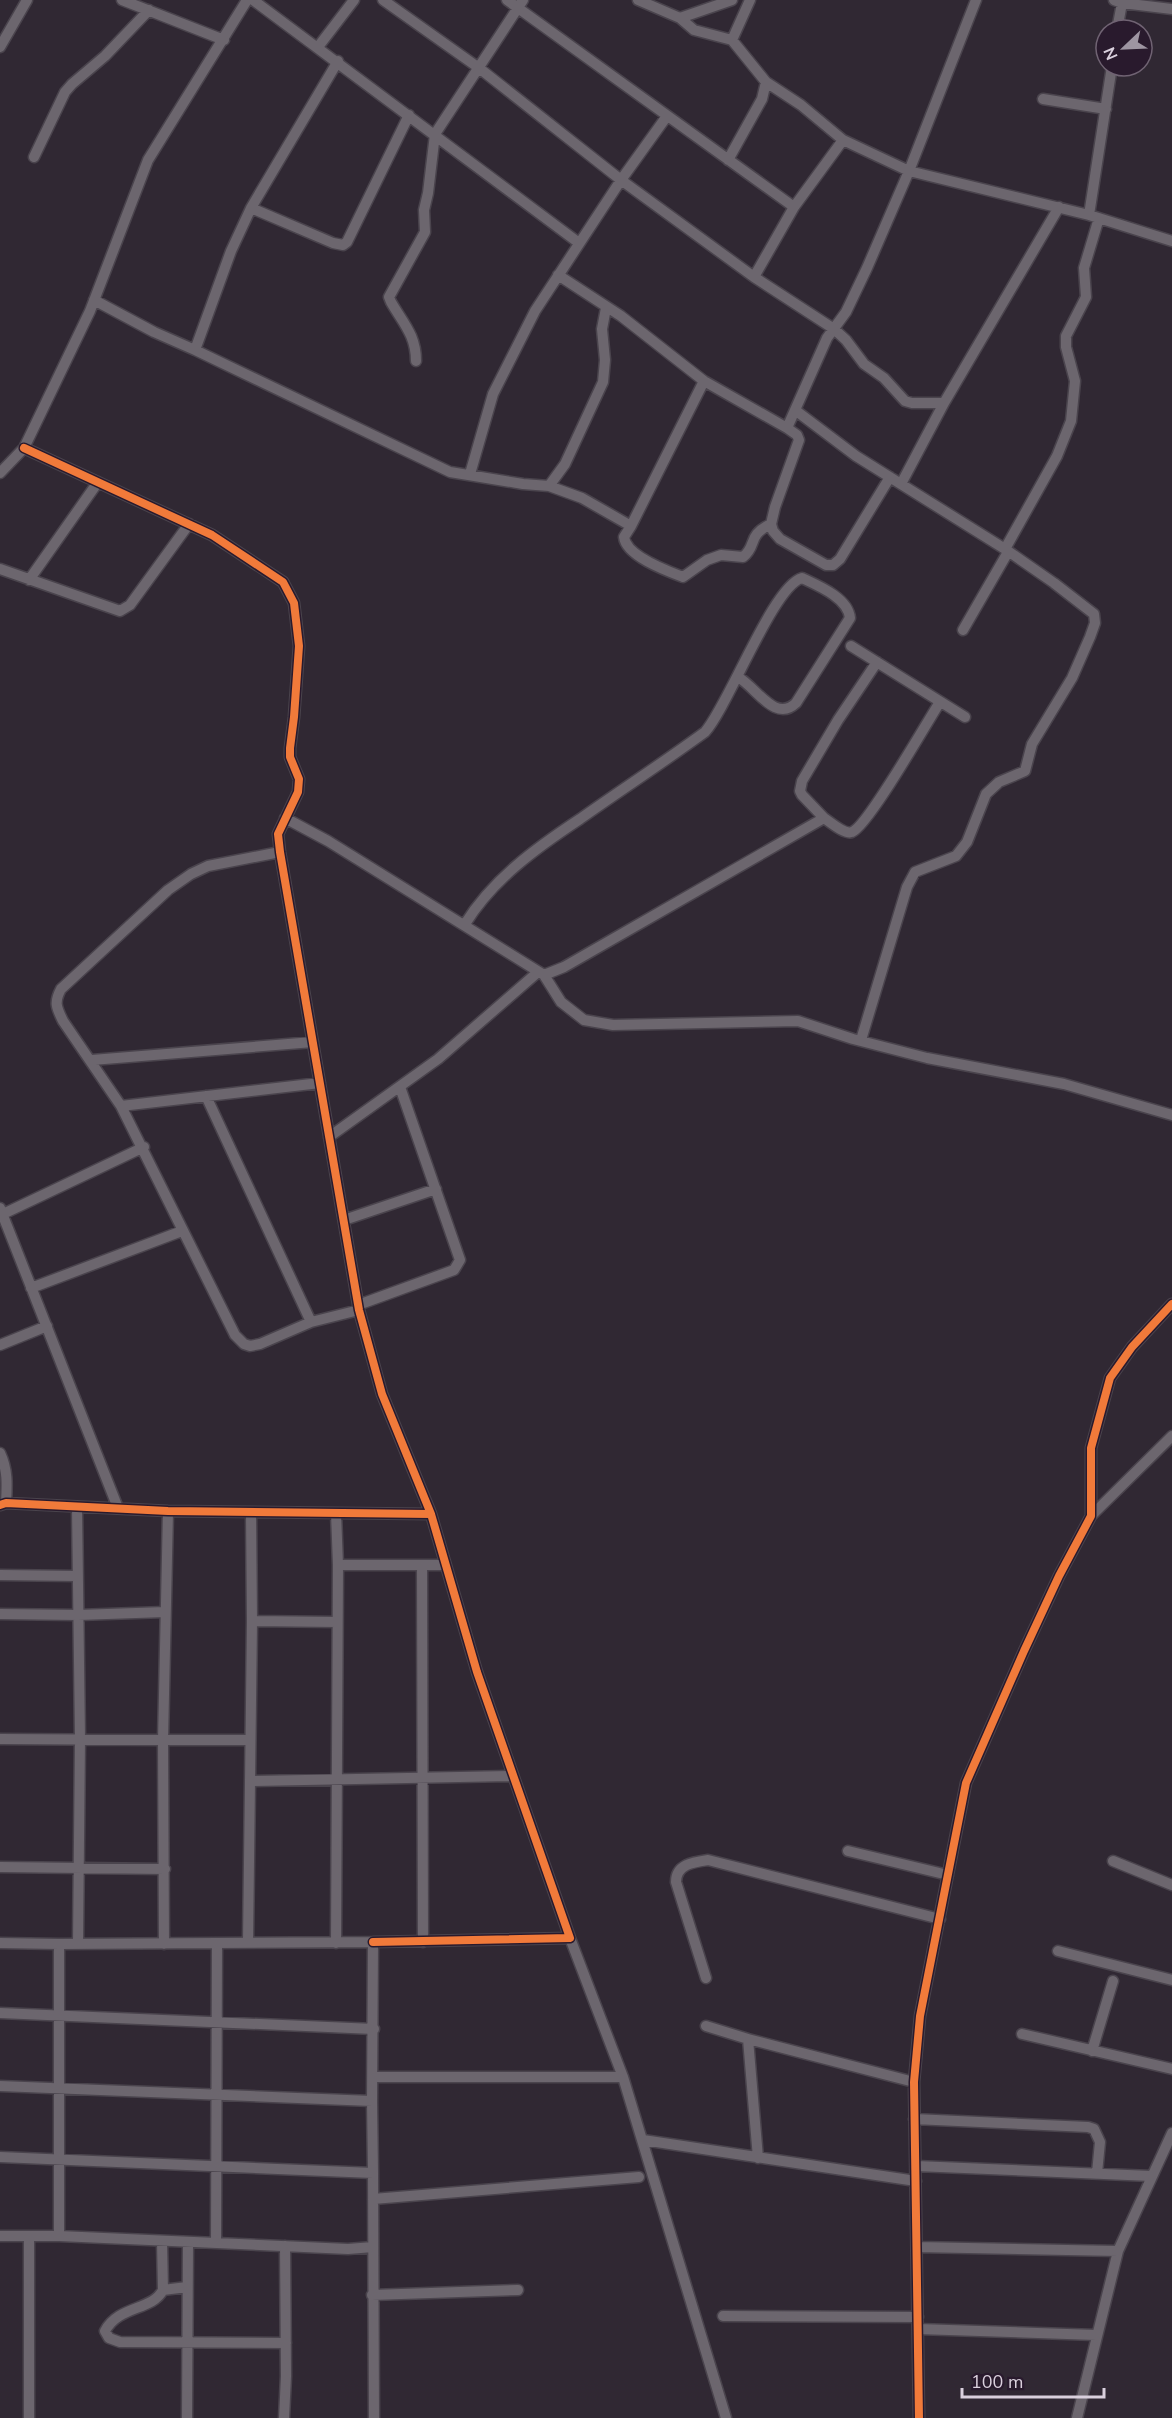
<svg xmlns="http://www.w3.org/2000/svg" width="1172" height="2418" viewBox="0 0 1172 2418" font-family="'Nunito Sans',sans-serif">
	<rect width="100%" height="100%" fill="#302833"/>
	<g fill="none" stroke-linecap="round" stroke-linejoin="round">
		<defs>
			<path id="minor" d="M122 0 224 40
				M253 0 579 243
				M383 0 479 68 621 180 754 277
				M507 0 794 207
				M638 0 680 18 694 30 732 40 766 82 801 105 843 140 794 207 754 277 834 329 846 340 864 364 884 378 905 401 912 403H944
				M1114 0 1122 3 1172 9
				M680 18 732 0
				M1117 30 1122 3
				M732 40 750 0
				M0 47 27 0
				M318 47 354 0
				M1043 99 1106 109
				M843 140 909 171 1089 215 1172 241
				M34 157 65 92 72 84 105 56 149 10
				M728 160 762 99 766 82
				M251 208 333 243 343 245 347 242 409 115
				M1089 215 1112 66
				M558 275 621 316 704 381 787 428 827 338 846 312 867 268 909 171 976 0
				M94 300 154 332 195 350 450 472 523 484 549 486 565 464 603 382 605 360 602 329 606 308
				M195 350 231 251 251 208 338 61
				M416 361C416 335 403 323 391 302L389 297 425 232 424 210 428 193 435 134 523 0
				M795 410 856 456 1005 549 1054 583 1094 614 1095 623 1090 637 1072 678 1032 744 1025 771 999 782 986 794 967 842 956 856 915 872 907 887 861 1040
				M787 428 797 435 799 440 775 507 771 524 773 531 780 539 826 565H833L840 559 890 477
				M24 448 212 535 283 582 294 603 299 646 294 717 290 748V757L299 779 298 792 278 834 280 852 359 1310 382 1394 431 1514
				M0 473 24 448 90 311 148 160 247 0
				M470 474 493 394 535 311 621 180 667 116
				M901 484 944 403 1059 207
				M549 486 582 498 631 526 704 381
				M631 526 624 537C626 556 667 571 683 577L707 560 721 555 743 557C758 545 746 536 771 524
				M1005 549 1057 456 1071 421 1075 381 1066 347V336L1086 297 1084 268 1099 218
				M0 569 120 611 130 605 189 524
				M29 580 98 482
				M963 630 1008 552
				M851 646 965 717
				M285 818 328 841 544 975 564 967 824 818C830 822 845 835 852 832 868 826 927 722 940 702
				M824 818 802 795 800 791 802 781 838 720 877 662
				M280 852 208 866 191 874 168 890 61 989C54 1002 56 1007 63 1021L121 1106 235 1335 244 1344 250 1346 260 1344 311 1322 359 1310
				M465 924C493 879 536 848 580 819 621 790 664 762 705 732 729 705 773 586 802 578 819 586 848 598 850 618L796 703C775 723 757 688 738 677
				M544 975 561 1002 584 1020 613 1025 798 1021 853 1039 927 1058 1064 1084 1172 1115
				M92 1060 313 1042
				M206 1096 311 1322
				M121 1106 320 1083
				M329 1137 438 1059 538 972
				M0 1208 118 1508
				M3 1214 144 1147
				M344 1220 436 1189
				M31 1288 182 1231
				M358 1305 454 1270 460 1260 400 1087
				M0 1345 47 1326
				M0 1453C8 1470 7 1485 6 1503
				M0 1505 6 1503 168 1511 431 1514 477 1672 570 1938 373 1942
				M77 1507 80 1738 78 1944
				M1091 1516 1172 1436
				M338 1565H444
				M422 1566 423 1942
				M0 1575 77 1576
				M0 1614 78 1615 165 1612
				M252 1621 337 1622
				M0 1739 163 1740 168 1511
				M250 1781 513 1776
				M848 1851 948 1875
				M1113 1861 1172 1885
				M0 1867 165 1869
				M570 1938 623 2077 726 2418
				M248 1942 252 1621 251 1513
				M0 1943 59 1944
				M336 1943 338 1565 336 1513
				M164 1944 163 1740H249
				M1058 1951 1172 1980
				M706 1978 676 1882C676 1864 694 1862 708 1860L940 1919
				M0 2013 374 2029
				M706 2026 748 2039 914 2082
				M1022 2034 1172 2069
				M748 2039 758 2158
				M1092 2051 1113 1981
				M373 2077H623
				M0 2086 372 2101 373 2173
				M914 2119 1088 2127 1094 2129 1100 2142 1097 2173
				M643 2140 916 2181
				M0 2157 373 2173 374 2418
				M916 2166 1151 2176
				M373 2199 639 2177
				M0 2236H59L348 2249 373 2247
				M59 2236V1944L373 1942 372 2101
				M162 2242 163 2290C152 2311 119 2305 105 2331L109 2338 120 2342 286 2343
				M216 2243 217 1943
				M917 2247 1118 2251
				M163 2290 187 2287
				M372 2295 518 2290
				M723 2316 918 2317
				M918 2329 1096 2335
				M29 2418V2236
				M187 2418 188 2244
				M284 2418 286 2376 285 2246
				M919 2418 914 2082 920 2016 966 1783 1024 1651 1059 1576 1091 1516V1448L1110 1378 1132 1347 1172 1304
				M1077 2418 1118 2251 1172 2133"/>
		</defs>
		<use href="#minor" stroke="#4a444d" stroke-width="13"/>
		<use href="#minor" stroke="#6c666e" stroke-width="10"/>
		<defs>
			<path id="cycleway" d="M24 448 212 535 283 582 294 603 299 646 294 717 290 748V757L299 779 298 792 278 834 280 852 359 1310 382 1394 431 1514
				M0 1505 6 1503 168 1511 431 1514 477 1672 570 1938 373 1942
				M919 2418 914 2082 920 2016 966 1783 1024 1651 1059 1576 1091 1516V1448L1110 1378 1132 1347 1172 1304"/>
		</defs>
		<use href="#cycleway" stroke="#291a2d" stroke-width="11"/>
		<use href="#cycleway" stroke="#f17a3a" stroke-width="8"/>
	</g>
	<g transform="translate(1124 48) rotate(247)"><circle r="28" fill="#291a2d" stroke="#706373" stroke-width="1.5"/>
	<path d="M0-4.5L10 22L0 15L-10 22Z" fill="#9e95a2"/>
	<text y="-9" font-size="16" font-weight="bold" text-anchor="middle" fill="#dad0dd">N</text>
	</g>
	<path d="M962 2388v9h142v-9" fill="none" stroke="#dad0dd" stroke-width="3"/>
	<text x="971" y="2388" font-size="18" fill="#dad0dd" stroke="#291a2d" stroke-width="4.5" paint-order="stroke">100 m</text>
</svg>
